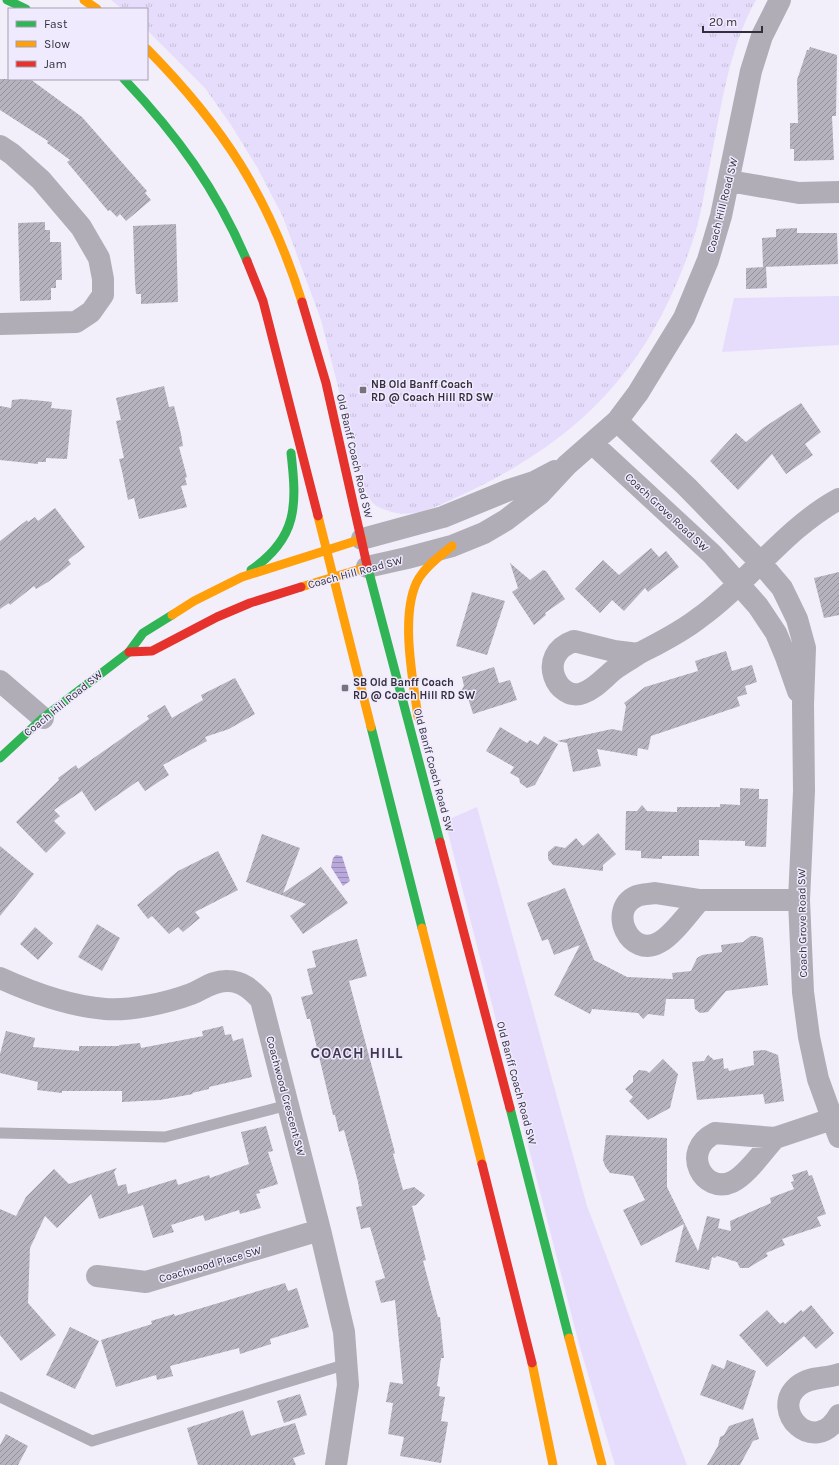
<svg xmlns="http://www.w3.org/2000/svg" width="839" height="1465" viewBox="0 0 839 1465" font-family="Karla,sans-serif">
	<defs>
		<pattern id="park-tufts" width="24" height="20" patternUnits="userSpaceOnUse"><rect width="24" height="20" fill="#e6ddfc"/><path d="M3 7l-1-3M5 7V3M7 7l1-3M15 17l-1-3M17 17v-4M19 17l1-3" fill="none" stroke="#c6bed9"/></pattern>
		<pattern id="water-rules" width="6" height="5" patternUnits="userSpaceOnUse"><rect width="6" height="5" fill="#b9a8da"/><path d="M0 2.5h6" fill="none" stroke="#9789b2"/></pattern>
		<pattern id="building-hatch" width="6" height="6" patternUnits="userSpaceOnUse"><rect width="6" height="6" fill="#b6b2be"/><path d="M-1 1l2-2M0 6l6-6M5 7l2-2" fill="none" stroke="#95919c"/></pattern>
	</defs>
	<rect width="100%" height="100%" fill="#f2eefa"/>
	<path fill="#e6ddfc" d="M839 296V345L722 352 734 298Z
		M477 807 587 1206 687 1465H615L579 1344 445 821Z"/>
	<path fill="url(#park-tufts)" d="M111 0H756C727 52 721 111 709 169 704 192 701 217 693 240 648 376 571 448 442 504 423 512 406 518 386 510 380 508 375 506 371 501 366 494 364 484 361 477L321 320 283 217 257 167 231 125 205 88 147 30V9H122Z"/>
	<path fill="url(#water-rules)" d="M336 855 342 856 350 881 343 886 331 867 333 858Z"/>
	<path fill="url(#building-hatch)" d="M810 47 837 55 836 116H832L834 160 794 161V149H790V123H798L797 80 807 50H809Z
		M0 79H30L82 117 147 191 145 193 151 200 126 221 120 214 117 217 110 210 108 211 67 162 70 160 47 143 48 141 0 110Z
		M45 222V230H50V242H61L62 280H56V288H51V300L20 301 18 223Z
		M176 224 178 302 141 304V294H136L135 283 133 226Z
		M797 228V233H837L838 264 763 267 762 238 776 237V229Z
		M766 267 767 288 746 289V268Z
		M164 386 169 407 174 406 181 434 183 446 179 447 187 477 185 478 187 485 181 486 187 507 139 519 134 498 128 500 122 471 119 459 124 458 116 421 121 420 116 398Z
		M22 399 44 401 52 402 51 408 72 410 67 459 46 458V462H38V464L0 460V406L11 408 12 400Z
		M801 403 821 432 805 444 813 455 786 474 772 454 738 490 710 461 736 433 746 442 763 428Z
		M55 508 85 547 68 560 71 564 48 582 36 589 34 586 10 605 9 603 0 609V541L27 520 28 522 35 517 38 521Z
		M651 548 659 557 666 551 679 567 648 592 645 588 624 611 612 600 600 613 575 589 603 560 619 575Z
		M510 563 530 580 543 570 546 571 565 599 545 613 546 615 534 625 512 592 518 588Z
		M839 572V615L824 618 814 578Z
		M472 592 505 601 487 655 456 646Z
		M726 651 732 671 752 665 757 682 745 686 747 694 737 697 740 706 651 736 648 750 638 748 637 756 597 749 601 766 573 772 567 743 557 741 612 729 622 731 626 706 624 703 645 687 698 671 695 661Z
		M494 667 499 683 510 680 517 700 473 714 468 698 459 694 464 686 462 677Z
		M235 678 255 714 229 729 205 737 207 741 163 765 169 775 145 791 138 781 95 811 82 791 54 810 60 816 54 821 66 833 46 853 16 822 59 780 58 778 76 765 78 769 111 746 149 719 147 716 165 705 172 718 203 700 201 695Z
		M500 727 527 743 530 740 538 745 544 736 558 744 535 785 527 788 520 783 519 778 510 773 514 767 486 751Z
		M740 788 759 789V799H768L766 847 745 846V841L699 840V856H662V859L641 858V851L625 850 626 811H637L642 805 647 811 677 812V807H720V804L740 805Z
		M598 833 616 854 603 865V871L553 865 548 859V852L555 846 565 848 576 838 583 846Z
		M262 834 300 848 283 893 321 867 348 903 303 934 290 916 306 904 246 882Z
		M0 846 34 874 0 916Z
		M218 851 238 890 195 912 200 918 183 932 178 927 169 934 152 916 148 919 137 905 178 871Z
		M565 888 594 960 627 977 673 979 672 973 691 971 697 958 702 955 722 952 721 945 743 942 751 936H756L763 938 768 985 726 991 708 1012 700 1013 695 1009 694 999H666L664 1016 648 1014 643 1019 638 1013 592 1009 590 1014 554 995 580 945 554 955 548 939 542 941 527 903Z
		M97 924 120 938 102 971 78 957Z
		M35 927 53 943 38 960 20 944Z
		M357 939 367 976 349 981 395 1153 393 1154 403 1190 414 1187 425 1195 416 1205 412 1206 426 1260 423 1261 438 1317H440L444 1358H441L437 1386 440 1387 439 1396 445 1397 441 1421 448 1422 441 1463 400 1456 404 1437 388 1434 393 1403 386 1402 390 1382 403 1384 395 1300 381 1303 375 1281 385 1278 370 1227 361 1229 356 1207 362 1206 358 1182 344 1130 339 1132 335 1115H333L310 1019H307L301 997 313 994 307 969 316 967 312 951Z
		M223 1026 225 1035 231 1034 233 1041 243 1038 252 1077 209 1087V1089L192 1093 193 1094 160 1100 122 1102V1091H62V1093L37 1090 38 1082 0 1073V1054L6 1031 35 1038 33 1047 79 1051V1046H119V1045L140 1043 141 1048 203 1036 202 1031Z
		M765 1050 778 1055 784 1101 765 1104 763 1094 697 1100 692 1062 704 1061 708 1055 714 1060 723 1058 724 1069 728 1068 729 1071 754 1065 753 1051Z
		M663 1059 678 1074 670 1108 648 1120 629 1101 633 1097 625 1089 633 1082V1076L639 1070 647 1071 649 1073Z
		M266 1126 273 1151 268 1152 278 1184 259 1190 260 1193 256 1194 261 1208 240 1214 239 1210 205 1221 203 1215 171 1225 174 1232 153 1238 143 1205 99 1219 91 1194 57 1228 45 1216 30 1248 28 1303 56 1335 21 1361 0 1335V1209L16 1216 26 1197 54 1169 69 1184 117 1168 114 1172 118 1186 126 1184 128 1194 176 1179 178 1185 209 1175 210 1178 249 1164 241 1132Z
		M606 1135 667 1138V1187L698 1251 707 1216 720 1219 718 1228 731 1231 730 1221 771 1203 770 1198 794 1189 791 1182 794 1181 792 1175 807 1170 809 1176 812 1175 826 1214 817 1217 821 1226 782 1239 785 1245 766 1253 768 1256 748 1268H740L737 1262 717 1256 715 1258 712 1257 709 1270 675 1262 684 1224 641 1246 623 1210 645 1200 633 1176 610 1173 605 1166 603 1160Z
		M285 1283 288 1291 297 1288 309 1327 270 1339 271 1344 240 1354 239 1348 170 1366 173 1376 157 1380 156 1375 116 1387 101 1340 152 1324 151 1321 174 1314 175 1316Z
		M811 1305 834 1333 816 1349 804 1336 767 1367 739 1335 767 1310 780 1324 783 1322 785 1324 801 1310 803 1312Z
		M70 1327 99 1341 75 1389 46 1375Z
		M727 1360 756 1371 743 1410 700 1395 712 1364 724 1369Z
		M300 1394 307 1415 284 1423 277 1401Z
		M243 1410 251 1436 295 1423 305 1454 293 1458 296 1465H198L187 1428Z
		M753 1418 759 1439 753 1441 740 1465H707L718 1446 720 1437 724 1435 729 1426Z
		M6 1434 28 1446 18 1465H0V1445Z"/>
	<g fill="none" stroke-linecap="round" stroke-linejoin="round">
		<path stroke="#b0adb7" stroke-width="11" d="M0 1133 165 1137 288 1105
			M0 1397 92 1441 347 1364"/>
		<path stroke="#b0adb7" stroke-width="22" d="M0 146 12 154 41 180 81 227 99 258 103 279V295L91 312 76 322 0 324
			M729 181 799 193 839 192
			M617 421 687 487 760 562 782 588 797 619 805 648 803 704 804 791 799 900 803 992 809 1037 818 1079 839 1137
			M593 444 712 554 758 606 776 633 786 657 798 691
			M362 539 443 517 509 490 534 482 555 471
			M367 567 407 558 452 546 484 533 506 520 540 494 567 465 617 421 638 393 684 318 708 260 721 216 751 71 762 36 780 0
			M574 641 614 651 638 654C631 659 622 664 615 669 605 677 595 689 583 693 558 703 534 655 574 641Z
			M638 654C659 643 680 633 699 618 749 582 784 529 839 499
			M0 681 43 718
			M655 893 700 900C689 912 674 934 660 942 630 960 606 909 637 896 642 894 650 894 655 893Z
			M700 900H799
			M0 978C33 993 68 1006 105 1009 130 1011 167 1003 191 994 203 989 214 980 228 981 242 981 252 990 261 1000L320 1230 344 1332 348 1385 336 1465
			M715 1133 775 1138C763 1151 747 1175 732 1182 704 1195 679 1151 715 1133Z
			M775 1138 832 1119
			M97 1276 146 1282 320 1230
			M839 1374C825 1379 810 1376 798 1386 768 1411 815 1458 839 1415"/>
		<path stroke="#30b455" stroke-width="9" d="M7 0 26 9
			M124 79C177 135 217 190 247 261
			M367 565 440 842
			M251 570C298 538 297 505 291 453
			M371 727 422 928
			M0 758 43 718 129 652 143 633 172 615
			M510 1108 569 1338"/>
		<path stroke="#ff9f0a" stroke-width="9" d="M84 0 97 9
			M147 49C224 127 269 197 302 302
			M318 516 371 727
			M301 587 367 567
			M172 615 194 601 242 577 362 539
			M418 717C413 680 399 611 419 578 427 565 440 556 452 546
			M422 928 482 1164
			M569 1338 602 1465
			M532 1363 553 1465"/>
		<path stroke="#e5322d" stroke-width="9" d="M247 261 263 301 318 516
			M302 302 326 383 367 565
			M129 652 152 651 217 617 250 603 301 587
			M440 842 510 1108
			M482 1164 532 1363"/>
	</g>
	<g fill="#76727e" stroke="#f0eafe" stroke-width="1.5">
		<rect x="359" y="386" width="8" height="8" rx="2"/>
		<rect x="341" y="684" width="8" height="8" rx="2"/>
	</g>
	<g text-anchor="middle" stroke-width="3" stroke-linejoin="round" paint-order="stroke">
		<g font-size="11" fill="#332f3b" stroke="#f0eafe">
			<text transform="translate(722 205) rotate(-76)" y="4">Coach Hill Road SW</text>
			<text transform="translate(355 456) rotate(77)" y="4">Old Banff Coach Road SW</text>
			<text transform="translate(667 512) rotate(43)" y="4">Coach Grove Road SW</text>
			<text transform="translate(355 572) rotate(-15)" y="4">Coach Hill Road SW</text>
			<text transform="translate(63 703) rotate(-39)" y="4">Coach Hill Road SW</text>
			<text transform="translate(434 770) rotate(75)" y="4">Old Banff Coach Road SW</text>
			<text transform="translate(802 923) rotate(-91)" y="4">Coach Grove Road SW</text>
			<text transform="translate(517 1083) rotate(75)" y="4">Old Banff Coach Road SW</text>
			<text transform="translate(286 1096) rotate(75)" y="4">Coachwood Crescent SW</text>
			<text transform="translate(210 1264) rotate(-16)" y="4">Coachwood Place SW</text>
		</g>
		<g font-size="11" font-weight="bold" fill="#332f3b" stroke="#f0eafe" text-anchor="start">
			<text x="371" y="388">NB Old Banff Coach<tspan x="371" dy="13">RD @ Coach Hill RD SW</tspan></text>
			<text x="353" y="686">SB Old Banff Coach<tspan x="353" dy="13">RD @ Coach Hill RD SW</tspan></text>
		</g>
		<g font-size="15" font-weight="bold" letter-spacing="1" fill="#403851" stroke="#f0eafe">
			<text x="357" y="1058">COACH HILL</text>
		</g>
	</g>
	<rect x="8" y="8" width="140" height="72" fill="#f0eafe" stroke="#a49fb0"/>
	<rect x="16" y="21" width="20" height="6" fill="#30b455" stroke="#a49fb0"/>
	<text x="44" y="28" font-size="12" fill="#332f3b">Fast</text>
	<rect x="16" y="41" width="20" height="6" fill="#ff9f0a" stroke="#a49fb0"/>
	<text x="44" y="48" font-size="12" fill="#332f3b">Slow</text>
	<rect x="16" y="61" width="20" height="6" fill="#e5322d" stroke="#a49fb0"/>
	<text x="44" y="68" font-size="12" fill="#332f3b">Jam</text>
	<path d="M703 26v6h59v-6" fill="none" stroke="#332f3b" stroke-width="2"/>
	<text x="709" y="26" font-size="12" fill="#332f3b" stroke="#f0eafe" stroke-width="3" paint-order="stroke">20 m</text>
</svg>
